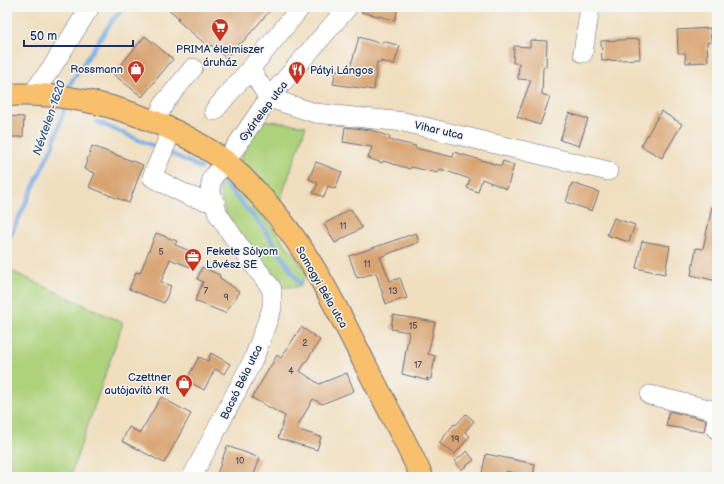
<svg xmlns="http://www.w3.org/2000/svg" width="724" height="484" viewBox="0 0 724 484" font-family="'Balsamiq Sans',sans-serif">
	<rect width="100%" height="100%" fill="#f6f6f2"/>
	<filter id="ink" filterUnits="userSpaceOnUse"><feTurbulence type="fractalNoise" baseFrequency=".025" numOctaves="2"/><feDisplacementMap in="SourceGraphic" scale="8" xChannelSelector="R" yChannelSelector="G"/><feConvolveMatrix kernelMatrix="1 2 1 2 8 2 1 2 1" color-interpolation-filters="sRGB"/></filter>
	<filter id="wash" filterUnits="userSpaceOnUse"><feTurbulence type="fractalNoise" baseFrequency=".012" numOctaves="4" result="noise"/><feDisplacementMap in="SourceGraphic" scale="16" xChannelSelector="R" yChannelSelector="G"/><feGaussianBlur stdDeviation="0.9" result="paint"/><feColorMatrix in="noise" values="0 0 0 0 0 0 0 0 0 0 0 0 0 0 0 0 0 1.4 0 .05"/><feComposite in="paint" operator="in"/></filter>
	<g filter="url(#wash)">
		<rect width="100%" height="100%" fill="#f0debe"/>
		<path fill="#aed27b" stroke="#64806c" d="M264 120 306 126 280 201 240 162 243 153Z
			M219 176 227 178 241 187 307 272 300 287H279C252 253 218 222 219 176Z
			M7 269 123 323 70 477H7Z"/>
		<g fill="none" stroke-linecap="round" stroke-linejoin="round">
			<path stroke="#79aae4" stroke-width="4.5" d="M67 93 68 87 114 18 125 7
				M97 122 158 148
				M168 152 201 168
				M220 179 262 226 300 284
				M7 243 53 145 66 104"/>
		</g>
		<g id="blocks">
			<path fill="#d8a370" d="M166 7H273L241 44 239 43 226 58 211 45 209 47 177 20 179 18Z
				M361 7H398L395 20 361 12Z
				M710 28 711 42H707L708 62 686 63 685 53H678L677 30Z
				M145 36 173 59 142 97 113 74Z
				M359 37 382 44 383 41 400 46 394 65 381 61V63L377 62 374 90 333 84 336 70 349 72Z
				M639 39 640 59 602 61 601 41Z
				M530 40 547 41 546 67H543L542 94 550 97 540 125 517 117 531 80 518 79 519 63H513L514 46 530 47Z
				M661 111 682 124 662 158 641 146Z
				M569 113 588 119 579 146 560 140Z
				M7 116 24 117 23 137H7Z
				M345 127 371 130 390 137 389 140 416 146 415 148 453 157 454 152 501 166 503 161 514 165 507 189 482 179 478 192 467 188 470 179 440 169 438 173 411 167 410 169 383 161 382 163 368 158 372 147 343 142Z
				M92 146 143 165 129 203 89 187 95 173 84 169Z
				M316 162 342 172 335 189 328 186 324 197 313 193 318 183 309 179Z
				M572 183 599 192 592 211 566 202Z
				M712 206 717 207V281L691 275 696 248 703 249Z
				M351 209 362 228 335 243 324 224Z
				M614 218 635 225 629 242 607 235Z
				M156 233 177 241 175 245 195 253 190 267 170 259 161 282 171 286 164 303 129 289 136 272 140 273Z
				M416 233 419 242 380 257 390 281 400 278 407 298 386 304 376 273 357 278 349 256Z
				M642 241 670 246 665 274 636 268Z
				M202 267 220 275 219 277 240 292 225 313 195 301 203 282 197 279Z
				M393 315 435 322 428 354 435 356 431 379 426 378 429 381 402 374 409 332 391 329Z
				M301 327 320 340 300 371 319 384 347 373 354 391 322 404 313 399 296 429 321 437 317 450 278 438 285 416 252 398 277 355 281 358Z
				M211 353 230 364 224 374 215 369 204 390 186 380 199 357 208 361Z
				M161 397 191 414 164 463 122 441 129 427 140 433Z
				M669 411 706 420 704 432 666 426Z
				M466 414 474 421 465 432 470 436 455 454 439 443 454 424 456 425Z
				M227 446 260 458 253 477H216Z
				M467 451 474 460 461 470 455 461Z
				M486 454 535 464 533 477 506 471 505 477H481Z"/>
		</g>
	</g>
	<g filter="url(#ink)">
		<use href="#blocks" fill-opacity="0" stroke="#666c80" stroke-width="1"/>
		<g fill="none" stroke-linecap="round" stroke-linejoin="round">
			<defs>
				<path id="minor" d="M301 7 250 69 269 98 315 113 404 122 608 171
					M583 53 590 7
					M32 94 52 67 90 7
					M214 111 250 69
					M155 122 165 102 193 68
					M172 130 152 177 189 196 215 203
					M650 395 717 411
					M716 429 717 411
					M192 477 254 358 272 308V289L238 244 218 214 210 190 212 178 226 161 269 98 348 7"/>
				<path id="major" d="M7 95C82 91 164 117 225 161 233 167 240 175 247 182 301 234 334 302 367 368 386 404 405 440 422 477"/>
			</defs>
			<use href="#minor" stroke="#666c80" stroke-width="20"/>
			<use href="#major" stroke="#666c80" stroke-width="24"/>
			<use href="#minor" stroke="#fff" stroke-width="19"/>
			<use href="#major" stroke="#f8bf6c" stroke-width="22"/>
		</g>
	</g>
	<defs>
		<symbol id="supermarket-pin" viewBox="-11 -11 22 30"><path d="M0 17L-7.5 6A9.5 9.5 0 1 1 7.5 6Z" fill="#c8321e" stroke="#f6f6f2"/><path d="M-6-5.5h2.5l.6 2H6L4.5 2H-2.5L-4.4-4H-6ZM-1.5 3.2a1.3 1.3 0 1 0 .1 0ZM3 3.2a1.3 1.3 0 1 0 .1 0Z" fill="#fff"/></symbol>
		<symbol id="shop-pin" viewBox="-11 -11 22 30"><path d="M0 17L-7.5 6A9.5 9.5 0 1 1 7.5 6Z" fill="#c8321e" stroke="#f6f6f2"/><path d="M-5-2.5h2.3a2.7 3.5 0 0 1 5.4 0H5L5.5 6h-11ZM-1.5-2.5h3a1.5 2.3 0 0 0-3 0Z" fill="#fff"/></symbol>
		<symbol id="restaurant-pin" viewBox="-11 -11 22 30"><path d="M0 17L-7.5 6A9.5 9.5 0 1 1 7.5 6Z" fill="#c8321e" stroke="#f6f6f2"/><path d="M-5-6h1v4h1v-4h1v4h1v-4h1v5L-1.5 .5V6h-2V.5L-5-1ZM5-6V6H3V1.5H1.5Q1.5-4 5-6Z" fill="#fff"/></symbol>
		<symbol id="office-pin" viewBox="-11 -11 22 30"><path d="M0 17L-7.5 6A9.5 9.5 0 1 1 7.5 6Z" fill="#c8321e" stroke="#f6f6f2"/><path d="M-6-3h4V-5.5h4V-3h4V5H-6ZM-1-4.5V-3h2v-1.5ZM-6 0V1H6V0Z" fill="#fff"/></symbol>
	</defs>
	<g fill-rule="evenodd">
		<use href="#supermarket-pin" x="210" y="17" width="20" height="27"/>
		<use href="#shop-pin" x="126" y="59" width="20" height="27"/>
		<use href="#restaurant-pin" x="287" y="60" width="20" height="27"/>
		<use href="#office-pin" x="183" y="247" width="20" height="27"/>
		<use href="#shop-pin" x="174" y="373" width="20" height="27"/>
	</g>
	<g text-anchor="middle" stroke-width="3" stroke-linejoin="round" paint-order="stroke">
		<g font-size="9" fill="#4a4c62">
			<text x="343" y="229">11</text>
			<text x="161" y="255">5</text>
			<text x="367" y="267">11</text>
			<text x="206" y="294">7</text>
			<text x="393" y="294">13</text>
			<text x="226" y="300">9</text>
			<text x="413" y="329">15</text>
			<text x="305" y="346">2</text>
			<text x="418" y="368">17</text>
			<text x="291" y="374">4</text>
			<text x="455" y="442">19</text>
			<text x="240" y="464">10</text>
		</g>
		<g font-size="11" fill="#1b2f5e" stroke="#f6f6f2" text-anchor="end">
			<text x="220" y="53" text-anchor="middle">PRIMA élelmiszer<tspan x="220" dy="13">áruház</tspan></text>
			<text x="123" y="73">Rossmann</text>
			<text x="310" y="74" text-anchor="start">Pátyi Lángos</text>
			<text x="206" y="255" text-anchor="start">Fekete Sólyom<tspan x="206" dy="13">Lövész SE</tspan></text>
			<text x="171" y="381">Czettner<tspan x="171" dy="13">autójavító Kft.</tspan></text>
		</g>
		<g font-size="11" fill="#1b2f5e" stroke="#f6f6f2">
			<text transform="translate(263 111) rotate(-53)" y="4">Gyártelep utca</text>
			<text transform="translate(439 130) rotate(13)" y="4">Vihar utca</text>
			<text transform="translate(322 287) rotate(60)" y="4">Somogyi Béla utca</text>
			<text transform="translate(241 382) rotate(-64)" y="4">Bacsó Béla utca</text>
		</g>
		<g font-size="12" font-style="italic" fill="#375486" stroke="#f6f6f2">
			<text transform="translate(49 118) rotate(-71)" y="4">Névtelen-1620</text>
		</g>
	</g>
	<rect width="724" height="484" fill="none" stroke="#f6f6f2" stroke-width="24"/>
	<path d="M24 40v6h109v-6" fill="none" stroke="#1b2f5e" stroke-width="2"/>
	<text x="30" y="40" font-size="12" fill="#1b2f5e" stroke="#f6f6f2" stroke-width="3" paint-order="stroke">50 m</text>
</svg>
